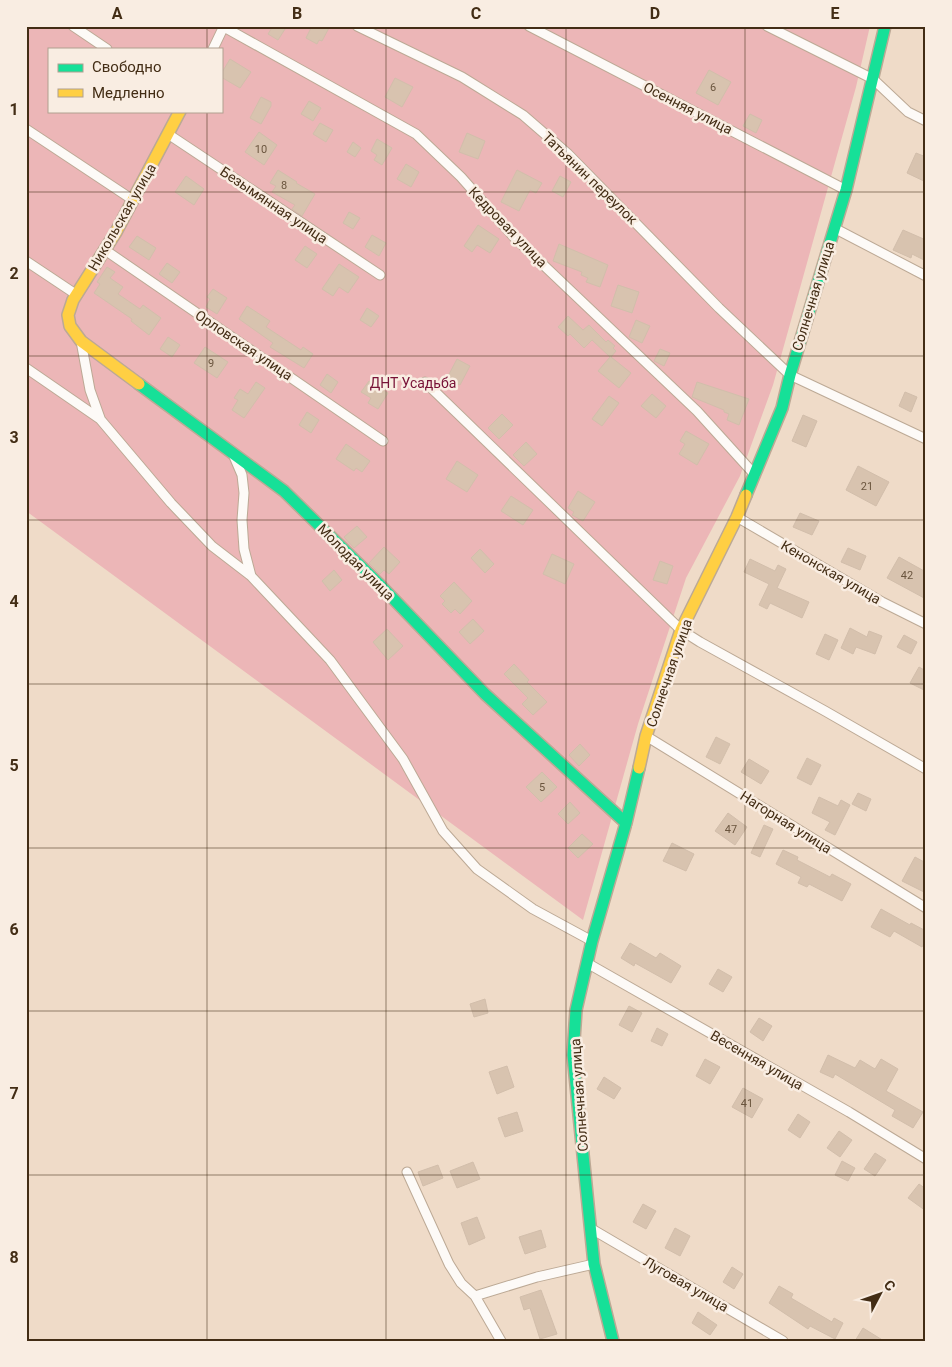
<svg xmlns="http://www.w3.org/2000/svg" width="952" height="1367" viewBox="0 0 952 1367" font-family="Roboto,sans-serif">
	<rect width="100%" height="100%" fill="#efdbc8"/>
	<path fill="#ecb6b7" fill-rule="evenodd" d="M26 26H870L856 87 773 385 740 476 686 578 638 724 583 920 26 511ZM49 49H221V111H49Z"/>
	<path fill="#d8c3af" stroke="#d2beab" d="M273 26H287L278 40 268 34Z
		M312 26H330L322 41 319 40 317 44 306 38Z
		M230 59 251 72 240 88 221 77V74Z
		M709 70 731 82 718 105 696 93Z
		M395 78 413 87 402 107 385 97Z
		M261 97 271 102V106L261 124 250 118Z
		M309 101 321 108 313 121 301 114Z
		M750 114 762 120 756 133 743 126Z
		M320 123 333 130 326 142 313 134Z
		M259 132 277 145 264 165 245 152Z
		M467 133 485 141 478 159 459 152Z
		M377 139 392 148 382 165 374 160 377 155 371 151Z
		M353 142 361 148 355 157 347 152Z
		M916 153 926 157V182L907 173Z
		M406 164 419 172 411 187 397 179Z
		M278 170 297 182 296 183 315 194 302 216 292 209 295 205 272 192 276 186 270 183Z
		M517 170 542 183 536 193 530 190 519 211 501 202Z
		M186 176 204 189 194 205 175 192Z
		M560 176 571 182 563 197 552 191Z
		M349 212 360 218 353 229 343 223Z
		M478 225 499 239 490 253 477 245 472 252 464 246Z
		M903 230 926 240V261L912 254 911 258 893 250Z
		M372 235 386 243 379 256 365 247Z
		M137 236 156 248 149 260 129 247Z
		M559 244 608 265 600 287 586 282 588 278 581 275 582 272 553 261Z
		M305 246 317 254 307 268 295 260Z
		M167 263 180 272 172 283 159 274Z
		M339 264 359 277 348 293 339 287 333 296 322 289Z
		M107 267 115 272 110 278 123 287 118 294 140 309 143 305 161 318 149 335 131 321 132 319 94 293 100 284 97 282Z
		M618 285 639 292 632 313 611 306Z
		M213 289 227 298 217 314 206 307 210 299 207 297Z
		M247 306 270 321 266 327 301 350 303 347 313 354 304 368 270 347 273 343 239 319Z
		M367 308 379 316 371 327 360 320Z
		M568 316 583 330 589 325 606 342 608 340 615 346 613 348 616 351 611 357 631 373 619 388 598 371 610 357 592 340 584 348 570 334 568 336 558 327Z
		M636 320 650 326 642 343 629 337Z
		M168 337 180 345 172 357 160 349Z
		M205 347 228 362 217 378 194 363Z
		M660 349 670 353 664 366 654 361Z
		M457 359 470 366 460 385 447 378Z
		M327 374 338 382 331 393 320 385Z
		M369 381 388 393 378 409 368 403 371 398 361 392Z
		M256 382 265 388 244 418 232 410 238 400 234 398 240 389 248 394Z
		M697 382 749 399 739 425 727 420 729 414 724 412V410L692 397Z
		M905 392 917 397 911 412 899 406Z
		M652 394 666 406 656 418 641 406Z
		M609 396 619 403 602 426 592 419Z
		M307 412 319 420 311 433 299 425Z
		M502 414 513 425 499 439 488 428Z
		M803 415 817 421 806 447 792 441Z
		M686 431 709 444 697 465 679 454 685 444 680 441Z
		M526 442 537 454 524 466 513 455Z
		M346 444 370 461 362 472 356 468 354 471 336 459Z
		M457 461 478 475 467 492 446 479Z
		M858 466 889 482 876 506 846 490Z
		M578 491 595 502 583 521 572 515 574 512 568 508Z
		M511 496 533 510 523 525 501 511Z
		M800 513 819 521 812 535 793 527Z
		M357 526 367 537 354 548 344 537Z
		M384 547 400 562 389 574 384 570 380 574 369 563Z
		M848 548 866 556 860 570 841 562Z
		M480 549 494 564 485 573 471 558Z
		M552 554 574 564 565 584 543 574Z
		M899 557 926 572V599L887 578Z
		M750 559 775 571 778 565 786 569 777 588 809 602 802 618 770 603 767 609 759 605 769 584 744 572Z
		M660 561 673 566 667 584 653 580Z
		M334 570 342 580 330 591 322 581Z
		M454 582 472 601 460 614 455 609 451 613 442 604 445 601 440 596Z
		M473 619 484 631 470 644 459 632Z
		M850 628 867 637 869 631 882 636 875 654 856 647 853 654 841 648Z
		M387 629 403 646 388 660 373 642Z
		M825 634 838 640 829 660 816 654Z
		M904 635 917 642 911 654 897 647Z
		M514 664 529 680 527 682 547 702 533 715 522 704 528 698 504 674Z
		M919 667 926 671V691L910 683Z
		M716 737 730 744 720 764 706 757Z
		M580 744 590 755 579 766 569 755Z
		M807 758 821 765 811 785 797 778Z
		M749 759 769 771 761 784 741 772Z
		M542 772 557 787 541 802 526 787Z
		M858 793 871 799 866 811 852 804Z
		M819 797 838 806 841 800 850 805 835 835 825 830 830 822 812 813Z
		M570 802 580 813 568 824 558 814Z
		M728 813 747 827 735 845 715 831Z
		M764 825 773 829 760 857 751 853Z
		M582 834 593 844 578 858 568 848Z
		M672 843 694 854 686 871 663 861Z
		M783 850 798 857 797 860 830 877 832 874 851 884 842 901 809 884 807 887 798 883 801 877 776 864Z
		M915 857 926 863V893L902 881Z
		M881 909 910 925 911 923 926 931V940L922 947 894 931 890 937 871 927Z
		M630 943 656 958 660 953 681 966 671 983 635 963 634 966 621 958Z
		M718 969 732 977 723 992 709 984Z
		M485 999 488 1013 474 1017 470 1004Z
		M629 1006 642 1013 632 1032 619 1025Z
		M759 1018 772 1026 763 1041 750 1032Z
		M657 1028 668 1034 662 1046 651 1041Z
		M828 1055 855 1068 860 1060 875 1069 881 1059 898 1069 886 1091 923 1112 913 1128 892 1116 895 1110 835 1074 833 1078 820 1072Z
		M705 1059 720 1067 710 1084 696 1076Z
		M507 1066 514 1087 497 1094 489 1072Z
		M604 1077 621 1088 614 1099 597 1089Z
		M743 1088 763 1099 752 1118 732 1107Z
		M517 1112 523 1131 505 1137 498 1118Z
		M798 1114 810 1122 800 1138 788 1130Z
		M839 1131 852 1140 840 1157 827 1148Z
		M875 1153 886 1160 875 1176 864 1169Z
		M842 1161 855 1168 848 1181 835 1175Z
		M473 1162 480 1179 457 1188 450 1171Z
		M438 1165 443 1178 423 1186 418 1172Z
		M919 1184 926 1189V1211L908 1198Z
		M643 1204 656 1211 646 1229 633 1222Z
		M477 1217 485 1238 469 1245 461 1223Z
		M675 1228 690 1236 680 1256 665 1248Z
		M541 1230 546 1247 525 1254 519 1237Z
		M732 1267 743 1274 734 1289 723 1282Z
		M779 1286 793 1294 791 1298 832 1322 834 1318 843 1323 835 1339 810 1326 808 1329 769 1303Z
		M541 1290 557 1334 540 1339 530 1308 524 1310 520 1297Z
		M698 1312 717 1325 710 1335 692 1323Z
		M863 1328 884 1341H855Z"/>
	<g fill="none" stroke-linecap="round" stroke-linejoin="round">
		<defs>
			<path id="street" d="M73 26 107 49
				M357 26 462 77 523 115 568 154 719 308 790 375 926 439
				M529 26 846 190
				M767 26 873 79 908 112 926 121
				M224 27 416 134 461 177 514 237 697 411 755 475
				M213 49 224 26
				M26 129 133 200
				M168 134 380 275
				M834 228 926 276
				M105 250 383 441
				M26 261 77 295
				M81 341 90 390 100 418
				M26 368 100 419 171 503 212 546 251 576 330 660 403 759 443 831 477 869 533 909 592 941
				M425 382 681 630 700 642 825 711 926 769
				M233 454 242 475 244 493 242 520 244 549 251 576
				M737 517 882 602 926 624
				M646 736 926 908
				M587 963 849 1112 926 1159
				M407 1172 449 1264 461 1283 475 1296 501 1341
				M590 1228 783 1341
				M475 1296 537 1277 594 1264"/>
			<path id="fast" d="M139 384 284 491 381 586 485 694 626 823
				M746 495 782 408 790 375 846 190 885 26
				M613 1341 594 1264 573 1055 576 1010 592 941 626 823 639 768"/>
			<path id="slow" d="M139 384 81 341 70 326 68 315 73 300 116 232 180 111
				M639 768 646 736 681 630 737 517 746 495"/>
		</defs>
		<use href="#street" stroke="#bca995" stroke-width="11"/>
		<use href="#fast" stroke="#bca995" stroke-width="14"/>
		<use href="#slow" stroke="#bca995" stroke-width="14"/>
		<use href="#street" stroke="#fdfaf7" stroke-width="9"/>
		<use href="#fast" stroke="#16e098" stroke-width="11"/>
		<use href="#slow" stroke="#ffcf43" stroke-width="11"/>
	</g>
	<path fill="none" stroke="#432d15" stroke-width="1" stroke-opacity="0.55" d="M207 26V49M386 26V1341M566 26V1341M745 26V1341M207 111V1341M26 192H926M26 356H926M26 520H926M26 684H926M26 848H926M26 1011H926M26 1175H926"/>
	<g text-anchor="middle" stroke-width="5" stroke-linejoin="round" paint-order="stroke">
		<g font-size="11" fill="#6a553e">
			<text x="713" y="91">6</text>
			<text x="261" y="153">10</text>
			<text x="284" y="189">8</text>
			<text x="211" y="367">9</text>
			<text x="867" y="490">21</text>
			<text x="907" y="579">42</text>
			<text x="542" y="791">5</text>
			<text x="731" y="833">47</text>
			<text x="747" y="1107">41</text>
		</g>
		<g font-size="14" fill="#432d15" stroke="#f9ede2">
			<text transform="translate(688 108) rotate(27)" y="5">Осенняя улица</text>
			<text transform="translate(590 178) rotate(44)" y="5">Татьянин переулок</text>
			<text transform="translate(274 205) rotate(34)" y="5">Безымянная улица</text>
			<text transform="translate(122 217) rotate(-60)" y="5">Никольская улица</text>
			<text transform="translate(508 227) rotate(46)" y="5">Кедровая улица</text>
			<text transform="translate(813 296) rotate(-73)" y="5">Солнечная улица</text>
			<text transform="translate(244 345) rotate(34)" y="5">Орловская улица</text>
			<text transform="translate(356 562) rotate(45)" y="5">Молодая улица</text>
			<text transform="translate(831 572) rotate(30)" y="5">Кенонская улица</text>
			<text transform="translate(669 673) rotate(-71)" y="5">Солнечная улица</text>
			<text transform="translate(786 822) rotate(32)" y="5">Нагорная улица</text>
			<text transform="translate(757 1060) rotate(30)" y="5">Весенняя улица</text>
			<text transform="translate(579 1095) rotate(-94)" y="5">Солнечная улица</text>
			<text transform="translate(686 1284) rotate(30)" y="5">Луговая улица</text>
		</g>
		<g font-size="14" fill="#771136" stroke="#f9ede2">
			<text x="413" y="388">ДНТ Усадьба</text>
		</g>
	</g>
	<rect width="952" height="1367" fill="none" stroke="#f9ede2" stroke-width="55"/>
	<rect x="48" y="48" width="175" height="65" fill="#f9ede2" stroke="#b0a090"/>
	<rect x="58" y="64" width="25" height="8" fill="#16e098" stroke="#b0a090"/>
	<text x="92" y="72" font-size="15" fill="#432d15">Свободно</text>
	<rect x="58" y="89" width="25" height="8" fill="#ffcf43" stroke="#b0a090"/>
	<text x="92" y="98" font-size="15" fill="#432d15">Медленно</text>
	<g transform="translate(880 1294) rotate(49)" stroke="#f9ede2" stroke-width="4" paint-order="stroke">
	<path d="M0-4L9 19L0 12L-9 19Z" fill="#432d15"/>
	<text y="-8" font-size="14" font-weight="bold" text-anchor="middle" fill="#432d15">С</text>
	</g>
	<rect x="28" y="28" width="896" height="1312" fill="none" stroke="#432d15" stroke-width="2"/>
	<g font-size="16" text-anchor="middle" font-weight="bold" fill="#432d15">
		<text x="117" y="19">A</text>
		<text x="297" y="19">B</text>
		<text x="476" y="19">C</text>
		<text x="655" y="19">D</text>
		<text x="835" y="19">E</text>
		<text x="14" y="115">1</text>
		<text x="14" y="279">2</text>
		<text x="14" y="443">3</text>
		<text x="14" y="607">4</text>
		<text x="14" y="771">5</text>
		<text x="14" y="935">6</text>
		<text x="14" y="1099">7</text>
		<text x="14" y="1263">8</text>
	</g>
</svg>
